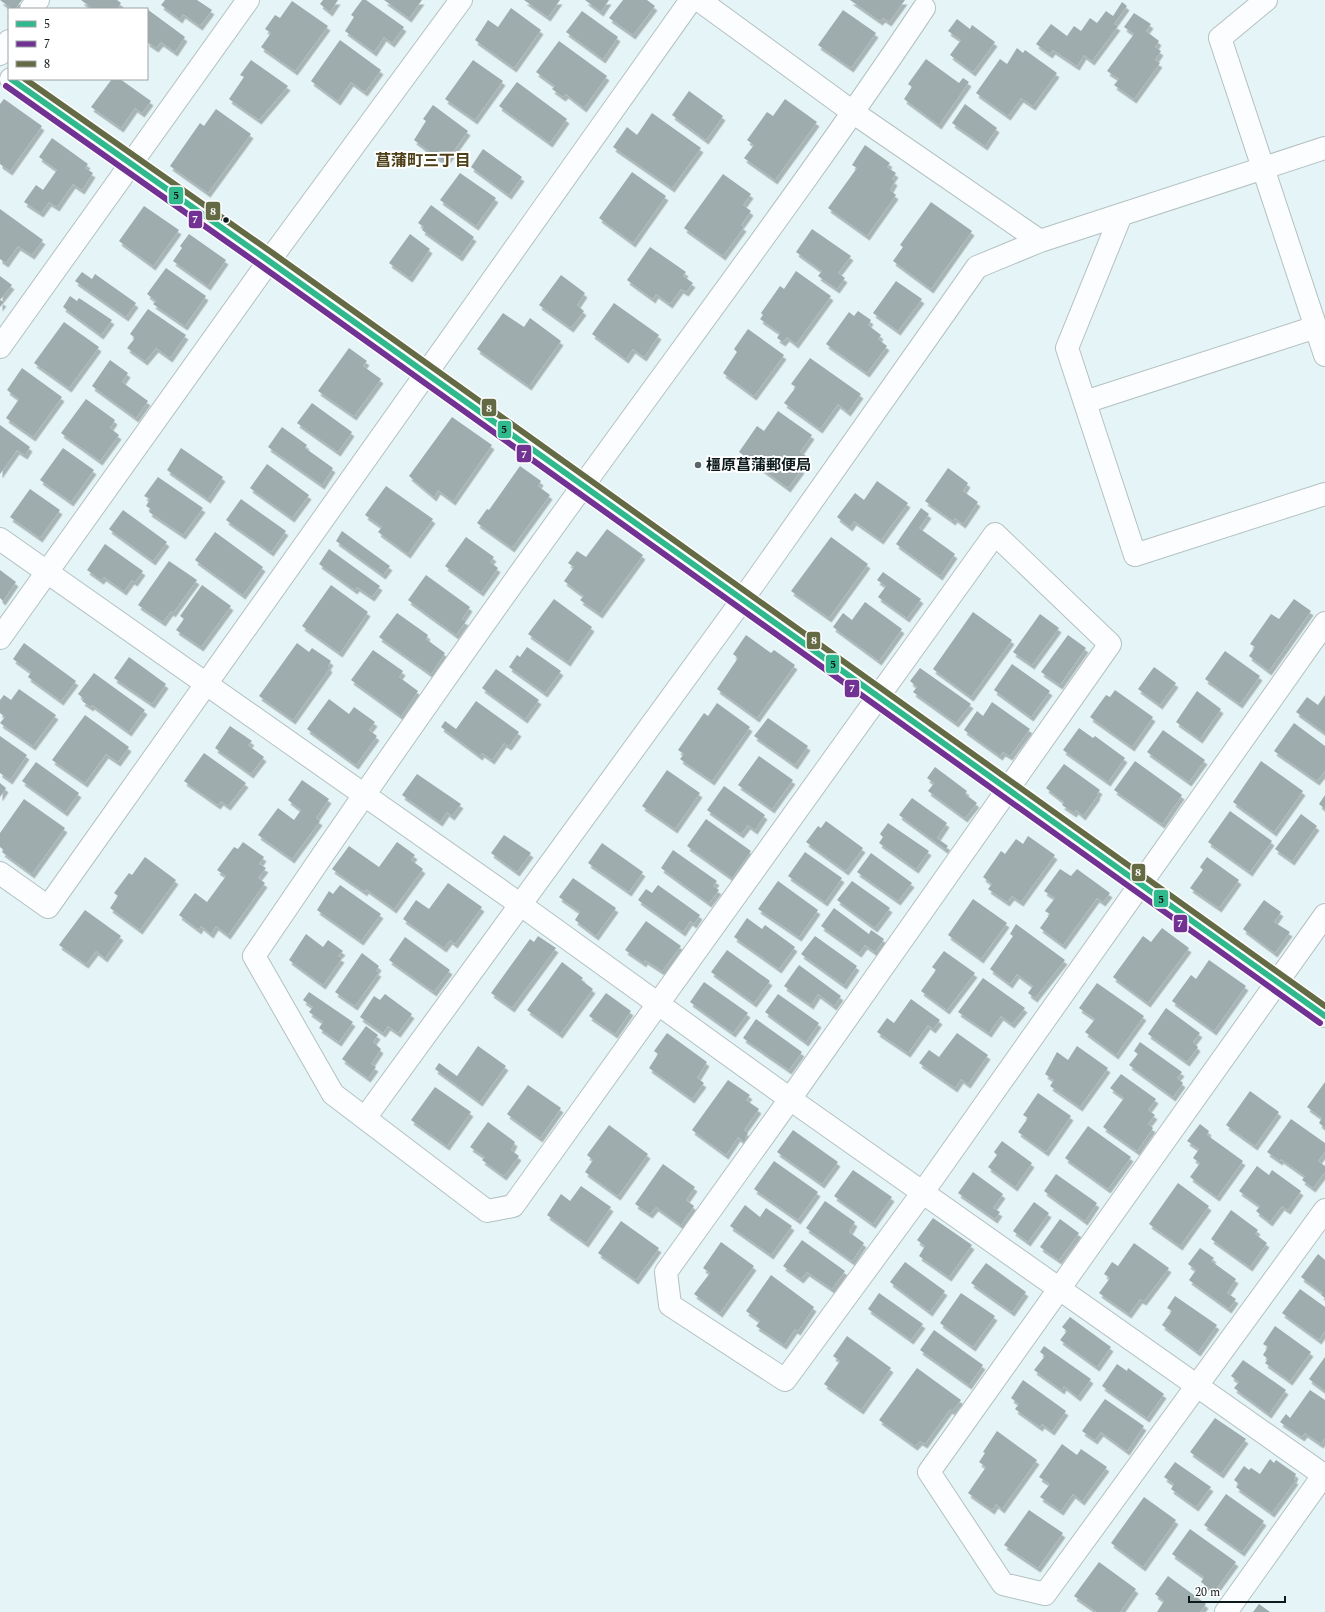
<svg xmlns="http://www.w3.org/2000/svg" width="1325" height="1612" viewBox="0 0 1325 1612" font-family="Spectral,'Noto Sans JP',serif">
	<defs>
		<filter id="shadow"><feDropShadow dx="2.5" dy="4.5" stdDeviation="0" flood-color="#0004"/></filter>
	</defs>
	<rect width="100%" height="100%" fill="#e5f4f6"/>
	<path fill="#9eacad" filter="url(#shadow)" d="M0 0H22L15 9H12Z
		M81 0H117L121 3 117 9H93Z
		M165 0H197L212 10 200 26 183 14 180 19 161 5Z
		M323 0H338L330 12 320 4Z
		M362 0H366L404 27 392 43 384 37 374 52 345 31 354 17 351 15Z
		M384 0H422L409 18Z
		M524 0H560L548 17Z
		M585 0H609L601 12Z
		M623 0H647L655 6 633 35 609 18Z
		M850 0H905L889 22 883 18 880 21Z
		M292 1 328 26 295 71 261 47 271 33 265 29 275 15 280 18Z
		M1122 2 1127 6 1114 24 1118 26 1092 61 1084 55 1077 66 1053 50 1050 54 1036 44 1051 24 1067 36 1074 26 1081 31 1090 18 1097 23 1106 11 1113 16Z
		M511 8 541 30 514 68 475 40 488 20 498 27Z
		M147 9 185 37 175 52 161 42 156 48 147 42Z
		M843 10 876 33 851 68 818 45Z
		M582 11 618 37 603 59 566 32Z
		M1134 13 1151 24 1146 31 1159 41 1155 47 1161 51 1155 60 1160 63 1134 99 1114 85 1119 79 1107 71 1134 34 1124 27Z
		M957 19 970 29 972 25 995 42 973 72 950 55 961 40 948 31Z
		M340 40 381 70 365 92 351 82 338 101 311 81Z
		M559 41 607 76 584 108 566 94 563 97 552 89 555 86 536 72Z
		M1017 48 1023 53 1025 50 1057 73 1033 106 1021 98 1008 116 976 93 1000 59 1007 64Z
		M926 59 959 83 963 78 969 82 939 125 904 99 912 87 908 84Z
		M251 60 288 86 259 120 229 99 244 77 240 75Z
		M473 60 503 81 475 120 445 99Z
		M112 79H120L151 101 142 113 135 108 121 128 91 107Z
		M517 82 567 119 550 143 499 106Z
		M689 91 723 116 706 140 672 115Z
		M4 99 42 126 10 171 0 164V104Z
		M785 99 817 122 775 180 744 158 754 145 747 140 767 112 773 116Z
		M965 104 997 128 985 146 952 123Z
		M433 105 468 131 445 163 414 140 426 121 423 119Z
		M216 109 251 134 208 193 170 166 200 123 204 126Z
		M652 113 701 148 672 188 613 147 627 127 637 135Z
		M52 138 88 164 85 168 93 173 82 190 73 184 57 207 49 202 41 213 24 202 36 185 43 190 57 170 39 157Z
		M865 145 890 163 887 167 896 173 892 179 895 181 890 190 896 195 867 236 828 208 857 168 852 165Z
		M483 149 522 177 509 195 471 167Z
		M632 172 666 196 633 243 599 218Z
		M460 173 496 198 476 226 440 200Z
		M723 174 751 194 743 205 751 211 741 225 744 227 723 256 684 228Z
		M931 202 972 231 931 289 893 261 903 247 900 245Z
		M431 205 474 237 460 257 422 230 424 227 418 223Z
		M144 206 179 230 153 266 119 241Z
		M0 209 43 240 32 255 18 246 6 263 0 259Z
		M812 229 851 256 838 273 845 278 837 289 818 276 822 271 796 252Z
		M189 234 226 260 208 286 173 261 182 248 180 246Z
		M410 234 430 249 410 278 389 263Z
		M650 247 686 272 683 276 693 283 686 292 681 289 670 304 656 294 653 299 627 280Z
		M166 268 206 296 185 326 153 304 156 301 147 294Z
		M796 271 831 296 796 344 787 337 783 342 777 338 780 333 760 319 763 315 761 313 780 286 784 289Z
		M82 272 92 279 95 274 136 303 126 317 75 281Z
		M561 275 585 293 577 305 584 311 571 328 539 305Z
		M0 276 12 285 0 300 4 302 0 307Z
		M896 281 922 299 898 331 873 313Z
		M70 296 77 301 79 298 112 320 101 335 63 307Z
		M614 303 659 335 644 357 633 349 626 359 592 334Z
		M148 309 186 335 170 358 156 348 145 361 127 348 135 338 130 334Z
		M858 311 871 320 868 325 881 335 878 339 887 346 867 373 826 344 849 312 854 316Z
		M503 313 524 327 530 318 561 341 529 386 477 349Z
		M64 322 99 347 69 388 34 363Z
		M748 329 784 355 754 396 723 373 737 352 734 349Z
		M349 348 367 361 363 366 381 379 354 416 318 391Z
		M810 358 861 394 848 412 838 404 820 429 784 403 796 387 791 384Z
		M110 360 128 373 122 382 148 401 136 418 92 386Z
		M22 368 62 397 33 437 6 418 19 399 7 390Z
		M86 399 115 420 110 428 119 435 100 461 61 433Z
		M312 403 352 432 338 452 297 423Z
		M778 411 812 435 800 452 806 456 799 467 802 469 788 488 739 452 757 426 764 431Z
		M452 417 492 445 453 501 438 490 434 497 409 476Z
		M0 425 30 447 25 455 17 450 0 474Z
		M282 427 307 445 305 448 333 468 322 485 268 447Z
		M63 448 94 470 71 502 40 480Z
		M181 448 223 477 208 499 167 470Z
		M267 464 309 495 292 518 250 488Z
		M520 466 541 481 538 486 550 495 512 548 477 523 487 509 489 510Z
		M948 468 968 483 963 491 978 502 963 524 955 518 953 521 925 501Z
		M158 477 203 508 183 535 149 512 151 509 146 506 150 499 144 496Z
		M877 481 908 503 881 540 854 521 850 527 837 517 855 493 864 500Z
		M386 486 433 519 408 554 378 532 382 527 365 515Z
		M30 489 60 510 40 538 10 517Z
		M241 499 286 531 271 552 226 520Z
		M921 508 929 514 919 528 955 554 940 576 896 544Z
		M123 510 167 542 153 561 109 529Z
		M607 529 643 555 600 614 580 600 584 596 564 581 574 567 568 563 577 551 586 557Z
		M342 531 390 566 383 575 336 541Z
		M215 532 263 567 243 595 195 560Z
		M466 537 494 557 490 562 498 568 481 592 445 566Z
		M831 537 868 564 829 618 791 591Z
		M105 544 143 571 135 582 132 580 124 591 104 577 101 580 87 570Z
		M329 549 380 586 372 597 357 587 355 590 319 564Z
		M169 561 197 580 173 613 171 611 163 622 138 605Z
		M0 570 16 582 3 601 0 598Z
		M883 572 921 599 907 618 878 597 886 586 877 580Z
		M426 575 470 607 462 619 466 621 456 635 408 600Z
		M202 585 231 606 201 647 176 630 184 619 180 616Z
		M331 585 368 612 340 653 302 626Z
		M554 599 592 627 568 662 528 634Z
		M1294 599 1311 611 1269 671 1249 656 1255 647 1250 644 1271 614 1279 619Z
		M865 602 902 629 879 661 833 627 843 613 852 620Z
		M973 612 1012 640 971 697 933 669Z
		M397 613 428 635 426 639 445 653 431 674 379 637Z
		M1040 614 1059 628 1032 665 1013 652Z
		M746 635 771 653 774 650 795 665 757 718 717 689 738 658 733 654Z
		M1068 635 1086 648 1060 685 1041 672Z
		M24 643 76 681 61 701 28 677 31 672 13 659Z
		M297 643 309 652 312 648 331 661 328 666 330 668 293 720 259 696Z
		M527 647 561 671 545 693 509 667 517 655 520 657Z
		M373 650 403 671 399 677 418 691 401 716 351 680Z
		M1225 651 1260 676 1240 704 1205 679Z
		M129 657 166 684 152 704 114 678Z
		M1012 664 1050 691 1031 717 994 690Z
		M1154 667 1176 683 1160 705 1138 689Z
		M920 668 971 704 956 723 913 692 917 687 910 681Z
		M496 669 539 700 525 719 482 688Z
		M94 673 145 710 129 732 92 705 91 707 82 701 84 699 78 694Z
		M19 689 56 715 33 746 0 723 5 717 0 713V700L4 695 11 700Z
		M1115 690 1153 717 1132 747 1090 717 1106 695 1110 697Z
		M1197 691 1221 709 1200 739 1176 722Z
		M1325 695V733L1296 712 1307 697 1318 705Z
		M329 699 349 714 354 707 375 722 369 730 377 736 356 765 307 729Z
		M476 701 519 732 509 746 504 743 492 760 482 753 480 756 441 727 445 721 456 729Z
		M992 702 1030 729 1010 756 1003 752 1000 756 964 730 977 711 983 716Z
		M717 703 750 727 712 781 680 759 684 754 678 750 704 713 708 716Z
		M85 715 129 747 118 762 106 754 85 783 52 760Z
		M768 718 808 746 795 765 754 736Z
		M1294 723 1325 746V771L1317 781 1274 751Z
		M230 726 252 741 248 745 264 757 251 774 215 748Z
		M1079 728 1093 738 1095 736 1125 758 1108 782 1063 750Z
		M1163 730 1205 760 1189 782 1147 752Z
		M0 736 27 755 10 780 0 773Z
		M204 753 246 783 228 806 221 801 218 805 184 781Z
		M759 756 793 780 772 809 738 785Z
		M1135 761 1182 795 1162 824 1114 790Z
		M1261 761 1303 791 1274 832 1233 802Z
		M36 762 79 793 65 812 22 781Z
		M1064 764 1100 790 1097 794 1098 795 1083 816 1076 810 1074 813 1062 805 1064 802 1046 788Z
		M935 767 967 791 965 794 977 803 965 818 928 791 934 783 927 778Z
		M667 770 700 793 675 829 642 806Z
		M417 774 461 804 452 816 447 812 440 822 402 795Z
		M302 780 329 799 316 818 320 821 292 859 258 835 278 808 294 820 301 810 288 800Z
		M0 783 6 788 0 797Z
		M724 786 765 815 755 830 748 825 741 834 707 810Z
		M1325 795V809L1319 804Z
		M912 798 947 823 937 838 948 846 945 849 899 815Z
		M24 799 65 828 32 874 2 852 4 850 0 847V833Z
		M1230 811 1272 841 1250 872 1208 842Z
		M1301 814 1317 826 1292 861 1275 849Z
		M706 819 751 851 732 878 687 846Z
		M826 821 863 848 846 871 806 842 818 826 821 828Z
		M888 823 929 851 916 869 879 843 883 837 880 834Z
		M504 835 531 853 517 872 491 853Z
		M1028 836 1055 855 1021 902 1012 896 1007 902 988 889 992 884 983 877 1001 851 1005 854 1016 839 1023 844Z
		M243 842 264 857 259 864 266 868 258 878 265 883 228 935 216 926 211 934 201 926 199 930 179 915 195 893 207 902 226 876 217 870 234 847 238 849Z
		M397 842 415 855 411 860 423 869 394 909 366 889 365 892 332 869 349 846 379 867Z
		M602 843 643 872 629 892 588 863Z
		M673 850 717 881 713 886 719 890 709 903 661 868Z
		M805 852 842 878 825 902 788 876Z
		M871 853 912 883 898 901 857 872Z
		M145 857 176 880 140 930 110 908 118 896 114 893 129 873 132 875Z
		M1207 857 1239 880 1219 908 1190 888 1203 870 1200 867Z
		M1060 869 1071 876 1077 869 1110 893 1103 902 1097 898 1063 945 1040 928 1050 914 1045 911 1055 898 1044 891Z
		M573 878 616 908 596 936 575 920 580 912 559 897Z
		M778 881 818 910 799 937 758 909Z
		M852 881 890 908 875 928 837 900Z
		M448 883 482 907 455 944 450 940 444 948 403 919 416 900 429 909Z
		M340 885 381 914 361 941 317 910 329 891 333 894Z
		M658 885 700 915 694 924 690 921 683 932 638 900 646 889 652 893Z
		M973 899 1007 923 981 959 948 935Z
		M1264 900 1281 912 1274 922 1290 932 1275 953 1243 929Z
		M834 908 869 934 871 930 884 939 875 952 865 945 859 953 821 926Z
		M85 910 121 936 105 958 96 951 86 964 59 945Z
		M747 918 762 929 765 925 795 947 779 969 734 937Z
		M646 921 681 946 662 971 645 960 644 963 625 950Z
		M1016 924 1065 960 1035 998 1028 993 1033 986 1017 974 1010 984 990 969 1013 936 1010 934Z
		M1162 928 1189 948 1148 1003 1113 977 1143 936 1151 942Z
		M306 934 323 947 328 940 343 951 338 956 342 958 323 985 289 960Z
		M538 936 556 948 512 1008 491 993 530 939 534 942Z
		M815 936 857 966 844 985 801 954Z
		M405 937 450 970 434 992 389 960Z
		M727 950 770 981 754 1003 711 972Z
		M944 951 975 973 947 1010 921 991 936 970 932 967Z
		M362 953 379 966 376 971 379 972 355 1006 335 992Z
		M1209 960 1246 986 1214 1031 1172 1001 1191 975 1196 979Z
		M562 962 583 978 581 980 593 989 560 1034 527 1010Z
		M799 965 841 996 834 1006 818 994 811 1005 784 986Z
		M983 978 1025 1008 1012 1024 1001 1016 989 1033 958 1012Z
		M704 982 748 1013 733 1033 690 1002Z
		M1097 983 1144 1016 1116 1055 1085 1032 1095 1019 1079 1008Z
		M309 992 353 1022 339 1042 319 1028 323 1022 309 1012 313 1007 303 1000Z
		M606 993 631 1011 615 1034 589 1016Z
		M385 994 412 1014 398 1033 388 1026 383 1033 360 1017 374 996 380 1000Z
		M778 994 819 1023 806 1042 765 1012Z
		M911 999 940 1020 933 1029 928 1025 908 1053 877 1032 887 1018 894 1023Z
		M1166 1008 1200 1033 1193 1042 1198 1047 1187 1062 1148 1034Z
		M756 1019 802 1052 789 1070 743 1038Z
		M366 1026 378 1035 373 1042 381 1049 371 1064 376 1067 368 1078 342 1059Z
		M667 1033 707 1062 697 1078 704 1083 692 1099 649 1068 658 1054 654 1051Z
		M957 1033 988 1055 968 1084 961 1079 955 1088 919 1063 929 1050 939 1057Z
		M1140 1042 1182 1072 1177 1078 1183 1083 1173 1097 1129 1065 1138 1054 1134 1051Z
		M478 1046 506 1066 480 1102 435 1069 439 1063 457 1076Z
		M1077 1046 1108 1068 1080 1107 1050 1086 1054 1080 1045 1074 1057 1052 1068 1060Z
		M1121 1074 1156 1099 1148 1110 1155 1115 1148 1124 1153 1128 1137 1151 1103 1127 1124 1098 1110 1088Z
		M728 1080 750 1095 746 1100 759 1109 744 1130 748 1133 745 1138 746 1139 744 1142 738 1137 726 1155 692 1130Z
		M1325 1082V1128L1319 1123 1322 1118 1307 1107Z
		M528 1085 561 1108 540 1138 507 1114Z
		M435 1087 471 1112 447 1146 411 1120Z
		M1250 1091 1279 1112 1255 1146 1226 1125Z
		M1038 1093 1071 1116 1046 1152 1018 1132 1028 1118 1023 1115Z
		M1291 1119 1325 1143V1152L1318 1161 1325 1166V1172L1313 1188 1302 1180 1305 1176 1281 1159 1280 1161 1267 1152Z
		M488 1122 515 1142 511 1150 519 1156 504 1176 482 1160 485 1157 470 1147Z
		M1200 1124 1209 1131 1207 1135 1243 1161 1217 1197 1190 1177 1200 1163 1193 1158 1199 1149 1187 1141Z
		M609 1125 648 1154 618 1196 585 1172 593 1160 587 1155Z
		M1088 1126 1131 1157 1108 1189 1065 1158Z
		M793 1130 838 1162 822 1184 777 1152Z
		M1002 1141 1032 1163 1015 1187 988 1167 997 1155 994 1152Z
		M774 1161 818 1192 798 1220 754 1189Z
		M663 1164 695 1187 686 1200 694 1206 681 1225 656 1207 650 1214 635 1204Z
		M1257 1166 1269 1175 1272 1170 1301 1191 1288 1210 1282 1206 1270 1222 1256 1211 1260 1206 1239 1191Z
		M853 1170 892 1197 873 1224 834 1196Z
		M973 1172 1003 1194 993 1208 1000 1212 995 1219 958 1193Z
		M1056 1174 1097 1203 1085 1221 1044 1191Z
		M1178 1183 1209 1206 1180 1246 1149 1224Z
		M581 1186 611 1207 586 1243 547 1215 561 1194 570 1201Z
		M825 1201 855 1222 849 1232 864 1243 852 1261 806 1228Z
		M1034 1202 1049 1213 1028 1242 1013 1231Z
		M745 1205 760 1217 766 1208 792 1226 771 1255 730 1226Z
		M1231 1210 1258 1230 1255 1234 1267 1243 1250 1267 1211 1239Z
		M933 1218 972 1245 949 1277 919 1256 925 1246 917 1240Z
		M1060 1219 1079 1233 1059 1260 1040 1247Z
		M621 1221 659 1248 636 1280 598 1253Z
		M802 1240 845 1271 832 1289 807 1272 801 1279 783 1266Z
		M721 1242 754 1266 720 1313 694 1294 710 1273 703 1268Z
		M1134 1243 1169 1268 1144 1301 1140 1299 1129 1314 1099 1293 1110 1278 1104 1274 1112 1262 1118 1266Z
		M1200 1248 1214 1258 1211 1261 1236 1279 1227 1293 1236 1299 1229 1309 1189 1280 1196 1270 1188 1264Z
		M1318 1254 1325 1260V1298L1321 1295 1323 1293 1301 1277Z
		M905 1262 945 1291 930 1312 890 1282Z
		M986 1263 1026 1292 1012 1312 971 1283Z
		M771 1275 814 1307 798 1331 795 1329 784 1345 756 1326 760 1321 746 1311Z
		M1300 1289 1325 1307V1331L1319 1340 1282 1313Z
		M879 1293 923 1324 911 1340 868 1309Z
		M961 1293 995 1316 973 1347 940 1323Z
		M1175 1296 1217 1325 1198 1352 1162 1325 1172 1311 1167 1308Z
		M1070 1317 1111 1347 1097 1367 1060 1340 1067 1331 1062 1327Z
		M1275 1326 1311 1352 1290 1381 1265 1363 1268 1359 1263 1355 1268 1347 1263 1344Z
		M934 1330 983 1365 969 1385 920 1350Z
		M847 1336 891 1368 861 1410 824 1384 840 1361 833 1356Z
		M1044 1346 1091 1379 1078 1397 1064 1386 1062 1390 1034 1370 1045 1356 1040 1352Z
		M1325 1357V1391L1309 1379Z
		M1243 1360 1286 1390 1269 1414 1234 1388 1239 1382 1231 1376Z
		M1117 1364 1127 1371 1128 1368 1164 1394 1147 1418 1102 1386Z
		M917 1368 961 1400 952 1411 950 1409 925 1444 920 1441 915 1446 879 1420Z
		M1023 1380 1066 1411 1052 1431 1042 1424 1040 1427 1015 1409 1019 1404 1011 1398Z
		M1310 1390 1325 1400V1438L1321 1444 1305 1433 1302 1437 1280 1422 1286 1414 1290 1418Z
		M1105 1399 1144 1426 1127 1451 1101 1432 1095 1440 1082 1431Z
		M1215 1418 1246 1439 1221 1474 1190 1452Z
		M997 1431 1037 1460 1002 1509 996 1504 992 1510 968 1493 986 1467 979 1462 985 1453 983 1452Z
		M1062 1444 1077 1455 1081 1449 1107 1467 1082 1501 1073 1494 1061 1511 1040 1497 1050 1484 1039 1477Z
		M1270 1459 1274 1463 1276 1460 1296 1474 1294 1479 1296 1480 1272 1513 1236 1487 1239 1484 1234 1480 1244 1466 1249 1470 1251 1468 1260 1474Z
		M1175 1462 1211 1487 1196 1507 1171 1489 1174 1484 1164 1477Z
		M1226 1494 1264 1521 1242 1552 1204 1525Z
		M1144 1497 1176 1520 1143 1567 1111 1543Z
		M1029 1510 1063 1533 1038 1568 1004 1545Z
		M1190 1529 1236 1562 1214 1592 1201 1582 1204 1577 1172 1554Z
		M1099 1562 1136 1589 1120 1612H1097L1074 1596Z
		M1168 1576 1206 1604 1200 1612H1157L1164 1601 1155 1594Z
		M1259 1604 1270 1612H1253Z"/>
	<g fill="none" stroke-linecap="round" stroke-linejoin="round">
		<defs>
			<path id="street" d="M699 0 854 113 1040 241
				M1266 0 1220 38 1325 355
				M924 8C816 170 699 325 585 483 472 639 362 796 254 956L333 1094 487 1211 513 1206 995 534 1110 644 790 1099 666 1272 670 1305 785 1380 923 1192 1325 623
				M31 9 38 0
				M0 54 9 41
				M11 79 269 261 1325 1016
				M1121 215 1067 348 1135 555 1325 494
				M0 347 248 0
				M1085 402 1316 327
				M0 539 521 905 790 1099 1325 1476
				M0 638 269 261 461 0
				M0 873 48 907 691 0
				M1325 915 929 1472 1003 1584 1045 1594 1325 1210
				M365 1118 743 599 977 267 1040 241 1325 148
				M1226 1612 1325 1473"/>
		</defs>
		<use href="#street" stroke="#b4c1c3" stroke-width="24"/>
		<use href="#street" stroke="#fbfdfe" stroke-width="22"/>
		<defs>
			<path id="bus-1" d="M11 79 269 261 1325 1016"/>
			<path id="bus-2" d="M6 86 264 268 1320 1023"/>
			<path id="bus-3" d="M25 79 274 254 1325 1006"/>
		</defs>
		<use href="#bus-1" stroke="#fff" stroke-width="9"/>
		<use href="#bus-2" stroke="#fff" stroke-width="9"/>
		<use href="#bus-3" stroke="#fff" stroke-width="9"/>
		<use href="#bus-1" stroke="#30b98d" stroke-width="6"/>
		<use href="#bus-2" stroke="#713293" stroke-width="6"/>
		<use href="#bus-3" stroke="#646b44" stroke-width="6"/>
	</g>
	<circle fill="#0d1a1c" stroke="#fff" stroke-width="1.5" cx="226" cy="220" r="3.5"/>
	<circle fill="#596668" stroke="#fff" stroke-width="1.5" cx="698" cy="465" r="4"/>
	<g text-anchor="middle" stroke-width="4" stroke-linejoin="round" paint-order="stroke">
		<g font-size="15" font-weight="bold" fill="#0d1a1c" stroke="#fff" text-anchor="start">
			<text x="706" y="470">橿原菖蒲郵便局</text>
		</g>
		<g font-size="16" font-weight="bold" fill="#4d3f17" stroke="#fff">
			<text x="423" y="166">菖蒲町三丁目</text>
		</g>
	</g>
	<g stroke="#fff" stroke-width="1.5">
		<rect x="168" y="186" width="16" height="19" rx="4" fill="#30b98d"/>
		<rect x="205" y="201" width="16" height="20" rx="4" fill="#646b44"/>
		<rect x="188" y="210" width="15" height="19" rx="4" fill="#713293"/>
		<rect x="481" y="398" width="16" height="19" rx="4" fill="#646b44"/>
		<rect x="497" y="420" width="15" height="19" rx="4" fill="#30b98d"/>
		<rect x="516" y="444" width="16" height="19" rx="4" fill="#713293"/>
		<rect x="806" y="631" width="15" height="19" rx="4" fill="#646b44"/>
		<rect x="825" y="654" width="15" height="20" rx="4" fill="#30b98d"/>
		<rect x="844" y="679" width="16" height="19" rx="4" fill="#713293"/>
		<rect x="1131" y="863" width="15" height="19" rx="4" fill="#646b44"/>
		<rect x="1153" y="889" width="16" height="19" rx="4" fill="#30b98d"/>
		<rect x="1173" y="914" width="15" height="19" rx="4" fill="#713293"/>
	</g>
	<g font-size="11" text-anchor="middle" font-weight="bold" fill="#fff">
		<text x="213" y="215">8</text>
		<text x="195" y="223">7</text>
		<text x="489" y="412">8</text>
		<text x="524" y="458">7</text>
		<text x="814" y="644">8</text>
		<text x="852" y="692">7</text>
		<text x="1138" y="876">8</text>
		<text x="1180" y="927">7</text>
	</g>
	<g font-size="11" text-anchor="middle" font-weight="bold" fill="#111">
		<text x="176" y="199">5</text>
		<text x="504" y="433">5</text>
		<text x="833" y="668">5</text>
		<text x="1161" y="903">5</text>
	</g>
	<rect x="8" y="8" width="140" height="72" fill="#ffffff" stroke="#9ea3a4"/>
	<rect x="16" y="21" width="20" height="6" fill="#30b98d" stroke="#9ea3a4"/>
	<text x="44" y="28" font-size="12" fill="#0d1a1c">5</text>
	<rect x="16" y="41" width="20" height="6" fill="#713293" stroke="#9ea3a4"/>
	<text x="44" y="48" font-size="12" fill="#0d1a1c">7</text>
	<rect x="16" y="61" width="20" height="6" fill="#646b44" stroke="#9ea3a4"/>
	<text x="44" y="68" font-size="12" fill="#0d1a1c">8</text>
	<path d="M1189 1596v6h96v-6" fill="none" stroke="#0d1a1c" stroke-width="2"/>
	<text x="1195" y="1596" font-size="12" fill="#0d1a1c" stroke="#ffffff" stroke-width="3" paint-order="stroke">20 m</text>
</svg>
